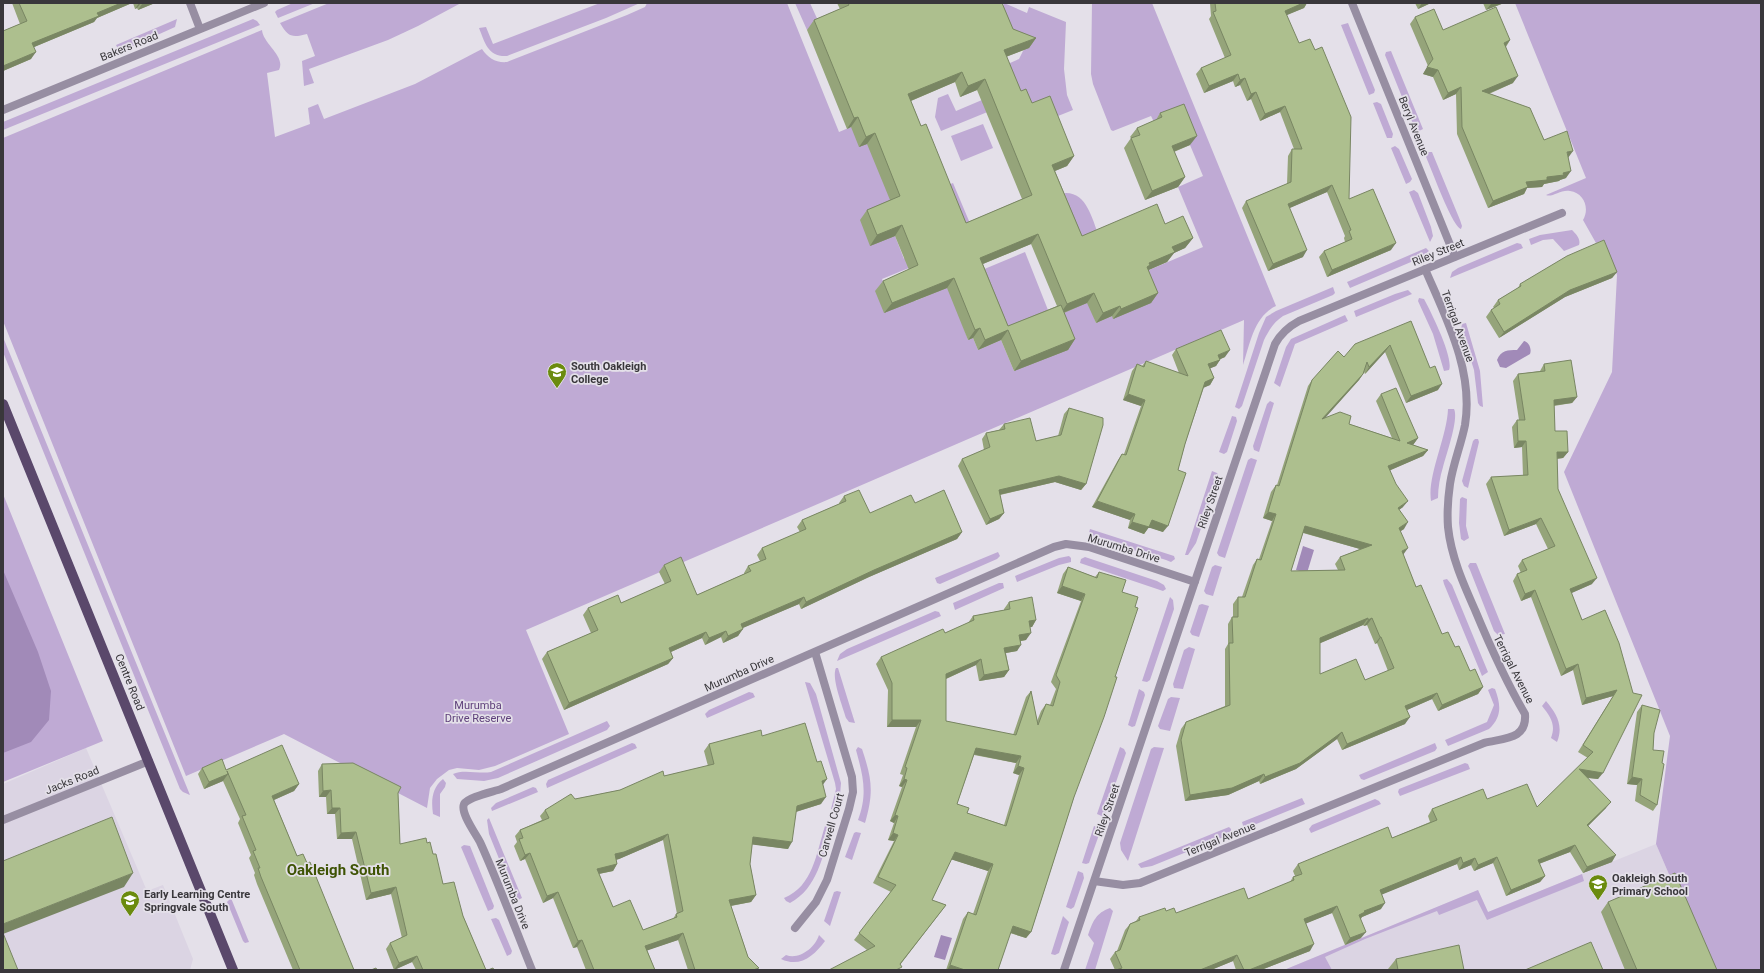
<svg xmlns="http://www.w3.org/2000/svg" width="1764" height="973" viewBox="0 0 1764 973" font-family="Roboto,sans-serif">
	<rect width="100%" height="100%" fill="#e4e0e9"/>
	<path fill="#dbd4e3" d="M86 748 147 891 163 885 193 959 190 970H3V784Z
		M1656 844 1710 970H1284L1478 890 1488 912Z"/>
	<path fill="#bfaad4" d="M293 3H315L278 18 275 12 277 10Z
		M329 3H461L418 26 388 40 309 69 314 83 304 86 302 61 315 56 307 34C292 38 288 37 280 23Z
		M600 3H640L606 18 507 56C488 57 485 43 479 28L486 27 493 44Z
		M647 3H787L839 132 851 127 881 138 893 206 895 236 904 259 941 188 953 183 977 240 882 279 886 287 905 278 915 301 936 292 941 263 968 340 973 338 978 350 1001 340 1014 371 1060 314 1085 292 1096 323 1112 316 1142 273 1203 247 1178 187 1203 176 1190 145 1154 122 1151 116 1113 131 1111 130 1093 84 1091 74 1092 3H1152L1276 306C1254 316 1250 344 1243 365L1244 320 526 630 569 734 495 766 479 770 457 768 449 770 437 779 430 788 427 808 284 734 186 776 3 321V138L262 30C263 44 286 56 279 70L267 73 275 137 310 124 308 108 318 104 324 119 415 84 482 49C488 58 496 63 507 62L627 15 645 7Z
		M795 3H810L820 25 807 30Z
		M1004 3 1027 13 1029 7 1066 22 1064 69 1067 95 1073 110 1048 120 1025 114 1019 99 941 131 935 117 938 98 948 94 956 111 1015 86 1008 70 1010 63 1019 59 1024 49 1009 33 1001 12Z
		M1515 3H1761V970H1710L1656 844 1670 736 1564 472 1612 372 1617 275 1604 240 1596 243 1583 220C1590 208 1584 193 1570 191 1561 189 1552 198 1546 195L1586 178Z
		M177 19 175 27 122 51 118 49 116 45Z
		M253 19 257 21 260 25 3 130V122Z
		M1348 23 1375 90 1374 93 1369 95 1341 25Z
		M1391 51 1423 129 1419 131 1415 129 1385 55 1386 52Z
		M1377 102 1381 104 1393 134 1392 138H1387L1373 103Z
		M983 124 993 148 961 161 951 136Z
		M1395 146 1399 149 1412 179 1410 182 1406 184 1391 148Z
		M1427 152H1432L1460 220 1462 226 1461 229C1452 226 1432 170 1426 157Z
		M1414 190 1418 193 1431 227 1433 236 1430 242 1409 192Z
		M1066 193C1087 193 1092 219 1099 236L1069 249 1059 195Z
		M1572 230C1576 234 1581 239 1579 245L1564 251 1553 239 1543 240 1531 245 1529 239 1540 235Z
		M1517 243 1521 244 1523 248 1450 278 1452 272 1458 268Z
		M1426 248 1429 251 1418 259 1350 288 1347 282Z
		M1025 252 1048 310 1006 327 982 270Z
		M1333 287 1335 293 1333 295 1283 316C1274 322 1269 330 1264 340L1242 406 1239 409 1235 407 1259 333 1266 317 1276 311Z
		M1408 290 1412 294 1356 317 1354 311 1395 294Z
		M1419 298 1424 299C1431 312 1454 358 1449 370L1444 371 1433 334 1418 301Z
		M1345 315 1348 321 1295 344 1280 387 1274 383 1286 347 1291 339Z
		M1466 323 1480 371 1483 407 1480 406 1478 403 1474 370 1461 329 1462 324Z
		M3 337 190 795 183 792 180 789 3 352Z
		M1270 401 1274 403 1259 452 1254 450 1253 446 1267 404Z
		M1448 409H1454C1459 419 1446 455 1443 467 1440 477 1438 487 1438 498L1431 501C1427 476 1447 437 1448 409Z
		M1232 416 1236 417 1237 421 1227 452 1224 454 1219 452Z
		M1475 439H1478L1479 442 1468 488 1464 486 1462 481 1473 441Z
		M1251 458 1257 460 1225 558 1219 556 1217 553 1248 460Z
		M1212 471 1217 473 1219 476 1196 543 1188 555H1185Z
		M3 494 103 741 3 782Z
		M1462 497 1467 499 1466 526 1469 538 1464 541 1461 539 1459 523 1460 499Z
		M1090 529 1174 556 1175 559 1171 562 1166 560C1153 556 1096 540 1089 533Z
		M998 552 1000 556 997 559 940 584 937 583 935 578Z
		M1069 556 1071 558V562L1059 565 1017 582 1015 576 1059 558Z
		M1085 557 1157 581 1164 585 1166 589 1163 591 1080 563 1081 559Z
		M1470 563H1476L1477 565 1505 634 1498 635 1494 631 1470 570 1468 566Z
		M1215 565 1222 567 1213 596 1206 594 1204 591 1212 567Z
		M1447 579 1452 585 1488 672 1482 676 1444 584 1443 580Z
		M999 583H1003L1004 588 955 610 953 603Z
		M1170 597 1173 600 1174 609 1150 680 1147 682 1142 681Z
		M1202 604 1209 606 1199 637 1192 635 1190 632 1199 605Z
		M935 611 939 612 941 616 837 661 840 654 847 649Z
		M1189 647 1195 649 1183 689 1174 688 1173 684 1184 650Z
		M836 668H838L855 723 849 722 846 718C843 707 831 678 836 668Z
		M805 682 810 683 816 694 841 783 839 807 835 810 831 809 836 789 835 783Z
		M1492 688 1495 689C1501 705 1502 717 1489 729L1448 746 1445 740 1487 722 1494 705 1488 690Z
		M1139 689 1144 692 1145 695 1135 726 1132 727 1128 725Z
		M749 692 753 693 755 697 707 718 705 714 709 710Z
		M1171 697 1180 698 1170 731 1160 729 1158 726 1168 699Z
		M1546 701C1556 713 1564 725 1557 742L1551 738C1556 725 1551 717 1542 706Z
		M607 721 610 726 607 730 498 778 484 781 457 779 453 774C463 769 479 774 491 772Z
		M632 743 635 744 637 748 547 788 546 784 548 780Z
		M1435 743 1437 748 1435 751 1364 780 1361 779 1359 775Z
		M858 747 862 749C872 779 874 792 865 823L858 820C868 793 863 776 856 750Z
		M1120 747 1124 749 1126 753 1104 817 1097 814Z
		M1154 747 1164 748 1128 861 1121 850 1120 843 1151 749Z
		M1465 763 1468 764 1470 769 1400 796 1398 792 1399 789Z
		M443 779 446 783 445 787 440 794V817L433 814C431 800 432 788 443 779Z
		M533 787 536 788 538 792 492 811 491 808 496 803Z
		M1302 798 1305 804 1244 829 1242 822Z
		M1375 799 1379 801 1381 804 1311 833 1309 829 1312 825Z
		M489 818 522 898 518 900 515 898 489 834 487 820Z
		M825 826 832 828C822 856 818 888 790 903L786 901 784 898C813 886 816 854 825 826Z
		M1094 826 1098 827 1100 832 1089 863 1086 864 1082 863Z
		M1229 827 1231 829V834L1152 866 1141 868 1138 864Z
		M856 832 861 833 852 860 845 857 854 833Z
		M464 845 470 846 494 906 493 909 488 911 461 847Z
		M1078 871 1083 873 1084 878 1074 907 1071 909 1066 907Z
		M1582 874 1584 881 1487 920 1477 900 1439 915 1437 911 1365 939 1325 957 1332 970H1284L1478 890 1488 912Z
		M837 891 841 892 830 926 824 921 834 892Z
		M231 898 249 942 245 943 243 941 227 902Z
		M1110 908 1113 911 1095 970H1085L1094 943 1088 935C1093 921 1096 913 1110 908Z
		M1063 916 1069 922 1059 953 1055 955 1051 954Z
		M496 918 499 920 512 951 511 954 507 956 491 919Z
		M819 935 825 941C814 956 800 968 781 959L786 955C799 960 815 948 819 935Z"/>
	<path fill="#a18ab8" d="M1524 341C1529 342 1532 349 1530 354L1506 368 1500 367 1497 360C1501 350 1508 350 1517 350Z
		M1303 546 1314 550 1307 573 1296 570Z
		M3 570 38 652 51 691 49 720 31 742 3 753Z
		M941 935 952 938 945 960 934 957Z"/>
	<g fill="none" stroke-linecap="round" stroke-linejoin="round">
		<path stroke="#978ea2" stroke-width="8" d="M190 3 200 29
			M1352 3 1455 257
			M3 110 264 3
			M3 820 149 761
			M1094 881 1123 885 1140 883 1484 743C1504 738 1527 740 1525 714 1505 680 1490 646 1475 610 1463 583 1451 556 1448 527 1447 513 1448 498 1450 484 1453 464 1461 445 1465 425 1474 371 1446 318 1425 269
			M795 928 816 902 827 880 849 809 853 792 852 777 815 652
			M532 970C515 928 499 884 480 842 476 834 460 813 464 804 468 797 492 792 501 789L1054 547 1066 544 1089 547 1195 582
			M1064 970 1275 344C1281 333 1288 327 1299 321L1562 213"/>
		<path stroke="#5a486b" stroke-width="10" d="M3 404 233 970"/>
	</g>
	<path fill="#95a47a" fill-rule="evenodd" d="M12 3H132L97 18 94 22 34 47 31 59 3 71V31L20 24Z
		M133 3H155L138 10 137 8 135 9Z
		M837 3H1002L1013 29 1036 38 1029 48 1006 57 1021 91 1074 156 1067 166 1055 171 1082 236 1165 224 1193 238 1185 248 1174 253 1167 262 1148 270 1158 293 1151 303 1113 319 1112 316 1096 323 1087 303 1064 313 1075 339 1068 350 1014 371 1001 340 978 350 973 338 968 340 947 288 884 313 875 291 883 281 909 270 895 236 870 246 860 220 867 210 890 200 867 144 859 147 851 127 847 129 807 30 814 20 840 9ZM955 82 960 97 977 90 1022 199 966 223 921 126 911 101ZM1031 244 1057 306 1008 326 983 264Z
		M1210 3H1307L1304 8 1286 15 1349 199 1391 250 1327 277 1319 257 1324 251 1345 242 1344 238 1345 236 1327 192 1289 208 1303 257 1268 271 1242 208 1246 201 1287 184 1288 156 1292 149H1294L1280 112 1260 121 1251 99 1247 101 1240 85 1235 87 1233 81 1204 93 1196 74 1201 68 1225 58 1209 19 1211 16Z
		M1415 3H1431L1418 9Z
		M1483 3H1504L1486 10Z
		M1415 17 1443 30 1510 40 1506 47 1513 83 1489 94 1544 140 1568 157 1566 178 1560 180 1559 181 1544 184 1542 187 1527 188 1524 194 1488 208 1457 134 1456 94 1443 100 1433 77 1423 74 1428 66 1410 24Z
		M1160 113 1190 145 1174 152 1185 177 1178 187 1145 200 1124 148 1131 138 1130 137 1137 128 1156 120Z
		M1617 272 1612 278 1565 297 1499 338 1486 317 1491 310 1494 308 1493 307 1498 300 1518 288 1520 284Z
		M1411 321 1438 390 1406 403 1385 352 1365 374 1364 372 1363 374 1359 380 1324 418 1349 424 1392 438 1376 401 1381 394 1418 438 1413 445 1428 450 1423 456 1390 470 1403 507 1399 510 1404 529 1400 531 1403 555 1416 587 1442 634 1455 647 1470 671 1483 687 1478 694 1438 711 1432 699 1407 710 1405 724 1342 750 1337 739 1296 769 1260 784 1259 781 1228 795 1185 801 1176 746 1181 729 1186 722 1225 706V649L1228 644V624L1232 617H1233V604L1238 597H1242L1253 565 1257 559H1259L1272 521 1263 518 1271 492 1276 485H1277L1308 386 1312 380 1344 357ZM1303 533 1360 549 1340 557 1335 564 1338 570 1291 571ZM1363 625 1364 626 1367 625 1375 644 1377 643 1388 671 1365 680 1320 674V643Z
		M1176 349 1225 357 1220 359 1216 366 1210 368 1214 378 1210 385 1204 387 1185 444 1178 470 1163 532 1149 527 1144 534 1128 528 1130 520 1092 507 1118 460 1122 454H1124L1141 406 1123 400 1132 371 1137 364 1142 366 1146 361 1179 373 1172 355Z
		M1544 364 1577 397 1572 403 1554 406 1555 431 1568 452 1563 458 1557 459 1558 489 1592 584 1571 593 1582 620 1633 693 1598 779 1587 778 1606 808 1588 826 1612 862 1583 873 1570 852 1539 864 1545 876 1540 882 1506 896 1493 863 1474 871 1471 865 1459 870 1457 864 1382 894 1381 909 1362 917 1361 919V938L1345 945 1332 913 1306 923 1310 951 1261 970H1236L1233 961 1211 970H1115L1110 959 1115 952 1117 951 1125 930 1130 924 1136 921 1139 917 1166 911 1176 913 1248 899 1290 882 1293 877 1295 876 1293 871 1298 864 1392 838 1430 822 1428 816 1432 809 1487 799 1537 807 1588 758 1578 752 1613 696 1582 705 1573 670 1561 676 1531 597 1521 601 1513 581 1517 574 1521 573 1518 566 1522 560 1548 549 1536 524 1504 536 1486 484 1491 477 1523 476 1522 447 1514 448 1512 427 1517 420H1519L1513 381 1518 374 1540 371Z
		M1069 408 1086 484 1081 490 1055 482 1000 495 1004 513 999 519 986 525 958 466 962 459 984 450 982 439 986 433 999 430 1004 424 1036 441 1058 436 1064 414Z
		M844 496 870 513 915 503 962 532 957 539 869 577 801 609 799 604 742 628 738 636 723 643 721 637 705 645 702 638 671 652 673 658 668 664 564 710 542 659 547 652 591 633 583 615 588 608 621 603 665 584 659 572 664 565 697 595 744 574V573L748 566 760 561 757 555 762 548 800 532 797 527 802 520 839 504V503Z
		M1068 567 1095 577 1099 572 1122 592 1074 797 1031 932 1026 938 1010 933 998 970H946L963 919 968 912 973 914 988 871 951 859 932 900 946 905 900 965 867 950 854 940 891 892 873 883 894 841 888 840 894 823 890 821 902 787 899 786 903 775 900 774 916 727H887L888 690 876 664 881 657 945 633 968 623 973 616 1004 610V609L1009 602 1036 620 1032 627H1030L1026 640 1021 641 1017 651 1006 653 1009 670 1004 677 979 681 976 665 946 679V721L1013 735 1026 697 1031 691 1037 721 1041 711 1046 704 1050 705 1056 689 1051 682 1081 601 1057 593 1063 574ZM974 755 1016 763 1013 773 1019 775 1004 825 967 813 957 804Z
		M1642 705 1654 733 1653 750 1662 763 1657 805 1653 811 1635 801 1637 785 1627 784 1637 712Z
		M762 736 823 785 821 804 796 812 788 849 752 844 750 864 756 895 751 902 731 906 748 957 757 970H688L678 940 647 950 655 970H586L577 947 573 948 553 898 543 903 525 859 520 861 514 846 517 842 515 836 520 830 542 820 540 816 545 810 575 799 620 790 664 776 708 766 704 751 709 744ZM663 840 677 914H676L673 919 643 930 613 907 599 874 613 871 617 864 616 860 619 859Z
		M322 764 398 793 400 844 427 843 433 854 443 884 463 916 486 970H416L412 962 394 970 386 949 390 943 402 938 391 894 366 900 352 839H337L335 814H327L326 797H319L318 771Z
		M202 768 226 770 299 784 294 791 274 800 297 856 354 970H293L257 884 254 875 255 873 249 858 251 855 238 823 240 819 223 781 204 789 198 774Z
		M1608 902 1717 970H1625L1601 912Z
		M1396 959 1464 970H1389L1388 969Z"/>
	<path fill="#798663" d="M121 3H132L97 18 94 22 27 50 32 43 97 13Z
		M139 3H141L137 8 135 9Z
		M144 3H155L138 10 142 4Z
		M1303 3H1307L1304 8 1280 18 1285 11Z
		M1422 3H1431L1418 9Z
		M1492 3H1504L1486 10 1491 4Z
		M1036 38 1029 48 997 60 1004 50Z
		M1510 40 1505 47 1504 43Z
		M36 52 31 59 3 71V66Z
		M1427 67 1438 70 1433 77 1423 74Z
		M962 72 955 82 901 105 908 94Z
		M1238 74 1233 81 1204 93 1209 86Z
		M1518 76 1513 83 1478 98 1482 91Z
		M1245 78 1240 85 1235 87 1240 80Z
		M985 79 977 90 960 97 968 86Z
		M1461 87 1456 94 1443 100 1448 93Z
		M1256 92 1251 99 1247 101 1251 94Z
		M1285 106 1280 112 1260 121 1265 114Z
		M858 117 851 127 847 129 854 118Z
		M875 133 867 144 859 147 866 137Z
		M1197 136 1190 145 1165 155 1172 146Z
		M1573 151 1568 158 1567 152Z
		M1074 156 1067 166 1045 175 1052 165Z
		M1571 171 1566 178 1560 180 1559 181 1544 184 1542 187 1527 188 1524 194 1488 208 1493 201 1526 182Z
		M1185 177 1178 187 1145 200 1152 191Z
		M1332 185 1327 192 1283 211 1288 204Z
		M902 225 895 236 870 246 877 235Z
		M1038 234 1031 244 973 268 980 258Z
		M1193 238 1185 248 1174 253 1167 262 1142 273 1149 263 1172 247Z
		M1396 243 1391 250 1327 277 1332 270Z
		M1307 250 1303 257 1268 271 1273 264Z
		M1617 272 1612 278 1565 297 1499 338 1504 332 1570 290Z
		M954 278 947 288 884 313 892 303Z
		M1094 293 1087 303 1060 314 1067 304Z
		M1158 293 1151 303 1113 319 1121 309Z
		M1120 306 1112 316 1096 323 1103 313Z
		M980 328 973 338 968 340 975 330Z
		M1008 330 1001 340 978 350 985 340Z
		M1075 339 1068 350 1014 371 1021 361Z
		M1390 345 1385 352 1365 374 1369 367Z
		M1230 350 1225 357 1214 362 1218 355Z
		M1220 360 1216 366 1204 371 1208 364Z
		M1363 374 1359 380 1318 426 1322 419Z
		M1214 378 1210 385 1201 389 1205 382Z
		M1442 384 1438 390 1406 403 1411 396Z
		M1128 394 1145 400 1141 406 1123 400Z
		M1577 397 1572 403 1549 406 1554 400Z
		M1418 438 1413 445 1407 443Z
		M1518 441H1526L1522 447 1514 448Z
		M1428 450 1423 456 1384 473 1388 466Z
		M1557 452H1568L1563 458 1552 459Z
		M1059 476 1086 484 1081 490 1055 482 994 496 999 490Z
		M1097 501 1135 514 1130 520 1092 507Z
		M1408 501 1403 507 1393 514 1398 508Z
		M1268 512 1276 514 1272 521 1263 518Z
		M1004 513 999 519 986 525 990 519Z
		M1541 518 1536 524 1504 536 1509 530Z
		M1152 520 1168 526 1163 532 1147 527Z
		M1132 522 1149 527 1144 534 1128 528Z
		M1408 522 1404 529 1395 535 1399 528Z
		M1305 526 1372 545 1367 551 1301 532Z
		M962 532 957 539 869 577 801 609 806 602 874 570Z
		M1408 548 1403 555 1402 551Z
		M1597 578 1592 584 1565 596 1570 589Z
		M1062 586 1085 594 1081 601 1057 593Z
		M1535 590 1531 597 1521 601 1525 594Z
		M804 597 799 604 736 631 741 624Z
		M1368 618 1363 625 1316 645 1320 638Z
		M1372 618 1367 625 1364 626 1368 620Z
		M1036 620 1032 627 1024 628 1029 621Z
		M743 629 738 636 723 643 728 636Z
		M726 631 721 637 705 645 709 638Z
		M706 632 702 638 664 655 669 648Z
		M1031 633 1026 640 1015 642 1019 635Z
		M1380 637H1381L1377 643 1375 644Z
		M1021 645 1017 651 1000 654 1004 648Z
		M673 658 668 664 564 710 569 703Z
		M981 659 976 665 941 681 946 674Z
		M1578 664 1573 670 1561 676 1566 669Z
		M1009 670 1004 677 979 681 984 675Z
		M1483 687 1478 694 1438 711 1442 705Z
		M1617 690 1613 696 1582 705 1586 698Z
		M1437 693 1432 699 1400 713 1405 706Z
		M1410 717 1405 724 1342 750 1347 744Z
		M892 720H921L916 727H887Z
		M1342 732 1337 739 1296 769 1260 784 1265 777Z
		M976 748 1021 756 1016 763 972 754Z
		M1018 766 1024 768 1019 775 1013 773Z
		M1579 769 1603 773 1598 779 1574 776Z
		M228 774 223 781 204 789 209 782Z
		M1264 774 1259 781 1228 795 1185 801 1190 795Z
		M1632 777 1642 779 1637 785 1627 784Z
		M827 779 822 786V781Z
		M904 779 907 780 902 787 899 786Z
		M299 784 294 791 267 803 272 796Z
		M331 790 326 797H319L323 791Z
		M826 797 821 804 792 813 797 806Z
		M1611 802 1606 808 1582 832 1587 825Z
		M332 808H340L335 814H327Z
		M895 815 898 816 894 823 890 821Z
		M356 832 352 839H337L341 833Z
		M893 833 898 835 894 841 888 840Z
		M668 834 663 840 619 859 610 861 615 854Z
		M753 837 792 842 788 849 748 844Z
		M1575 845 1570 852 1533 866 1538 860Z
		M955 852 993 864 988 871 950 859Z
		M530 853 525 859 520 861 525 855Z
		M1616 855 1612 862 1583 873 1587 867Z
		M1461 857 1457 864 1376 897 1380 890Z
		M1497 857 1493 863 1474 871 1478 865Z
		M1475 858 1471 865 1459 870 1463 863Z
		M617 864 613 871 593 875 597 869Z
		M133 873 124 887 3 934V924Z
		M1545 876 1540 882 1506 896 1511 890Z
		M396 887 391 894 366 900 371 893Z
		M558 892 553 898 543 903 547 896Z
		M756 895 751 902 724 907 729 900Z
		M1385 903 1381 909 1362 917 1360 919 1359 915 1364 911Z
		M946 905 941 911 895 970 900 964Z
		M1337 906 1332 913 1300 926 1304 919Z
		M1013 926 1031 932 1026 938 1008 932Z
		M1366 932 1361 938 1345 945 1350 938Z
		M683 933 678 940 640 953 645 946Z
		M582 940 577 947 573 948 578 941Z
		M1314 944 1310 951 1261 970H1249Z
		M1237 955 1233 961 1211 970H1200Z
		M417 956 412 962 394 970 399 963Z
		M950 965 965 970H947Z"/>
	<path fill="#adbf8e" stroke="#798663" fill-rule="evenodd" d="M19 3H121L97 13 99 16 32 43 36 52 3 66V31L27 21Z
		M848 3H1002L1013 29 1036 38 1004 50 1021 91 1026 89 1032 103 1050 96 1074 156 1052 165 1082 236 1157 204 1165 224 1183 216 1193 238 1172 247 1175 252 1149 263 1150 265 1147 267 1158 293 1121 309 1120 306 1103 313 1094 293 1067 304 1038 234 980 258 1008 326 1061 305 1075 339 1021 361 1008 330 985 340 980 328 975 330 954 278 892 303 883 281 918 265 902 225 877 235 867 210 900 196 875 133 866 137 858 117 854 118 814 20 849 5ZM962 72 968 86 985 79 1032 195 966 223 926 124 921 126 908 94Z
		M1215 3H1303L1285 11 1299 43 1310 39 1315 50 1322 47 1351 117 1349 199 1373 189 1396 243 1332 270 1324 251 1352 239 1349 231 1351 230 1332 185 1288 204 1307 250 1273 264 1246 201 1291 182 1292 149H1302L1285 106 1265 114 1256 92 1251 94 1245 78 1240 80 1238 74 1209 86 1201 68 1231 55 1213 12 1216 11Z
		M1496 7 1510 40 1504 43 1518 76 1482 91 1530 108 1544 140 1567 131 1573 151 1567 152 1571 171 1563 173 1564 175 1547 177V180L1526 182 1528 187 1493 201 1462 127 1461 87 1448 93 1438 70 1427 67 1433 59 1415 17 1434 9 1443 30Z
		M1184 104 1197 136 1172 146 1185 177 1152 191 1131 138 1140 135 1137 128 1162 117 1160 113Z
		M1604 240 1617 272 1570 290 1504 332 1491 310 1500 304 1498 300 1521 286 1520 284 1567 256Z
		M1411 321 1430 368 1435 366 1442 384 1411 396 1390 345 1369 367 1367 362 1363 374 1322 419 1340 412 1351 416 1349 424 1400 441 1381 394 1396 388 1418 438 1407 443 1428 450 1388 466 1396 484 1408 501 1398 508 1408 522 1399 528 1408 548 1402 551 1416 587 1421 585 1442 634 1448 632 1455 647 1459 646 1470 671 1475 669 1483 687 1442 705 1437 693 1405 706 1410 717 1347 744 1342 732 1300 763 1265 777 1264 774 1232 788 1190 795 1181 740 1186 722 1230 705 1229 643H1233L1232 617H1238V597H1245L1257 559 1261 560 1276 514 1268 512 1276 485 1279 486 1312 380 1338 351 1344 357 1355 344ZM1305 526 1372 545 1340 557 1345 570 1291 571ZM1368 618V620L1372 618 1380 637H1381L1394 668 1365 680 1356 659 1320 674V638Z
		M1221 330 1230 350 1218 355 1220 360 1208 364 1214 378 1205 382 1185 444 1178 470 1186 473 1168 526 1152 520 1149 527 1132 522 1135 514 1097 501 1122 454 1126 455 1145 400 1128 394 1137 364 1144 367 1146 361 1188 376 1176 349Z
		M1571 360 1577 397 1554 400 1555 431H1567L1568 452H1557L1558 489 1597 578 1570 589 1582 620 1605 610 1619 643 1633 693 1642 695 1603 773 1579 769 1611 802 1587 825 1616 855 1587 867 1575 845 1538 860 1545 876 1511 890 1497 857 1478 865 1475 858 1463 863 1461 857 1380 890 1385 903 1364 911 1365 912 1359 915 1366 932 1350 938 1337 906 1304 919 1314 944 1249 970H1244L1237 955 1200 970H1116L1122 968 1115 952 1120 950 1130 924 1140 920 1139 917 1165 908 1166 911 1174 908 1176 913 1244 888 1248 899 1294 880 1293 877 1302 874 1298 864 1388 827 1392 838 1437 820 1432 809 1483 789 1487 799 1527 784 1537 807 1593 752 1583 745 1617 690 1586 698 1578 664 1566 669 1535 590 1525 594 1517 574 1527 570 1522 560 1555 546 1541 518 1509 530 1491 477 1528 475 1526 441H1518L1517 420H1525L1518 374 1545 371 1544 364Z
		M1069 408 1103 418V425L1086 484 1059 476 999 490 1004 513 990 519 962 459 990 447 986 433 1005 429 1004 424 1030 418 1036 441 1061 435Z
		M859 490 870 513 911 495 915 503 944 490 962 532 874 570 806 602 804 597 741 624 743 629 728 636 726 631 709 638 706 632 669 648 673 658 569 703 547 652 598 630 588 608 618 595 621 603 671 581 664 565 681 557 697 595 751 571 748 566 766 559 762 548 806 529 802 520 846 501 844 496Z
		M1068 567 1097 578 1099 572 1126 580 1122 592 1138 597 1135 607 1138 608 1115 677H1117L1104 717 1074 797 1031 932 1013 926 998 970H965L950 965 968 912 976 915 993 864 955 852 932 900 946 905 900 964 902 967 896 970H829L875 946 859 933 896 885 878 877 898 835 893 833 898 816 895 815 907 780 904 779 907 768 905 767 921 720H892V683L881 657 943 629 945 633 974 620 973 616 1010 609 1009 602 1032 597 1036 620 1029 621 1031 633 1019 635 1021 645 1004 648 1009 670 984 675 981 659 946 674V721L1016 735 1031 691 1038 725 1046 704 1053 706 1060 682 1056 675 1085 594 1062 586ZM976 748 1021 756 1018 766 1024 768 1006 826 967 813 969 808 957 804Z
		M1642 705 1660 710 1654 733 1653 750 1664 751 1662 763 1664 764 1657 805 1640 795 1642 779 1632 777Z
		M805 723 817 762 821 761 827 779 822 781 826 797 797 806 792 842 753 837 750 864 756 895 729 900 748 957 759 968 753 970H695L683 933 645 946 655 970H594L582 940 578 941 558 892 547 896 530 853 525 855 519 839 523 838 520 830 549 818 545 810 571 794 575 799 620 790 663 771 664 776 714 764 709 744 761 730 762 736ZM668 834 683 911 676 914 677 917 643 930 630 900 613 907 597 869 617 864 615 854 624 852Z
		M282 745 299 784 272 796 297 856 303 854 307 863 310 862 354 970H300L261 877 258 868H260L253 851 256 850 242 816 246 815 227 771 228 774 209 782 202 768 222 759 226 770Z
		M353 763 401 787 398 793 400 844 426 838 427 843 430 842 433 854H436L443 884 454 882 463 916 486 970H423L417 956 399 963 390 943 407 935 396 887 371 893 356 832 341 833 340 808H332L331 790 323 791 322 764Z
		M112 817 133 873 3 924V861Z
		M1675 873 1717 970H1637L1608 902Z
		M3 933 18 970H3Z
		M1591 942 1603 970H1525Z
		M1459 945 1464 970H1398L1396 959Z
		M376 968 377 970H371Z
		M493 968 494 970H488Z"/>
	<defs>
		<symbol id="school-pin" viewBox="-11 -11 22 30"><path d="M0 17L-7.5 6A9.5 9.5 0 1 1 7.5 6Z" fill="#6b8b0e" stroke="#e4e0e9"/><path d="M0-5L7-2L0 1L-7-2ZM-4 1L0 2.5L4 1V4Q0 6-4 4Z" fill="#fff"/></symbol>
	</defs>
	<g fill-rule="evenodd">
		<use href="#school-pin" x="546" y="361" width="22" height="30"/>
		<use href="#school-pin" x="1587" y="873" width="22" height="30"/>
		<use href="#school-pin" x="119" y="889" width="22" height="30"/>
	</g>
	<g text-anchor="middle" stroke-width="3.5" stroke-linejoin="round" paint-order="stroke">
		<g font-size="11" fill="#39373b" stroke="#e4e0e9">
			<text transform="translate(129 46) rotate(-22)" y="4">Bakers Road</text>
			<text transform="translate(1414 126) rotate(68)" y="4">Beryl Avenue</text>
			<text transform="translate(1438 252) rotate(-22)" y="4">Riley Street</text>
			<text transform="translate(1458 326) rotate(70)" y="4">Terrigal Avenue</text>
			<text transform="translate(1210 502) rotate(-71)" y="4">Riley Street</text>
			<text transform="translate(1124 548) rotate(17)" y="4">Murumba Drive</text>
			<text transform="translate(1514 669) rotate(63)" y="4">Terrigal Avenue</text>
			<text transform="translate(739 673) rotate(-24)" y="4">Murumba Drive</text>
			<text transform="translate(130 682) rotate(68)" y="4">Centre Road</text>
			<text transform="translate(72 780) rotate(-22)" y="4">Jacks Road</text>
			<text transform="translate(1107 810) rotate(-71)" y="4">Riley Street</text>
			<text transform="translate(831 825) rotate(-74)" y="4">Carwell Court</text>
			<text transform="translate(1220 839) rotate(-22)" y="4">Terrigal Avenue</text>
			<text transform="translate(513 894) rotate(68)" y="4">Murumba Drive</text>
		</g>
		<g font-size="11" font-weight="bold" fill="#39373b" stroke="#e4e0e9" text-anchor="start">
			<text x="571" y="370">South Oakleigh<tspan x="571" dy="13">College</tspan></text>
			<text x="1612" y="882">Oakleigh South<tspan x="1612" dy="13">Primary School</tspan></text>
			<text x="144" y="898">Early Learning Centre<tspan x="144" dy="13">Springvale South</tspan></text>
		</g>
		<g font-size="11" fill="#5f407b" stroke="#e4e0e9">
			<text x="478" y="709">Murumba<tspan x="478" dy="13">Drive Reserve</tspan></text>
		</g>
		<g font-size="15" font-weight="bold" fill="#3e5304" stroke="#e4e0e9">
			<text x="338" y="875">Oakleigh South</text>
		</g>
	</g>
	<rect width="1764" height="973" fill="none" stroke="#39373b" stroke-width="8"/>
</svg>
